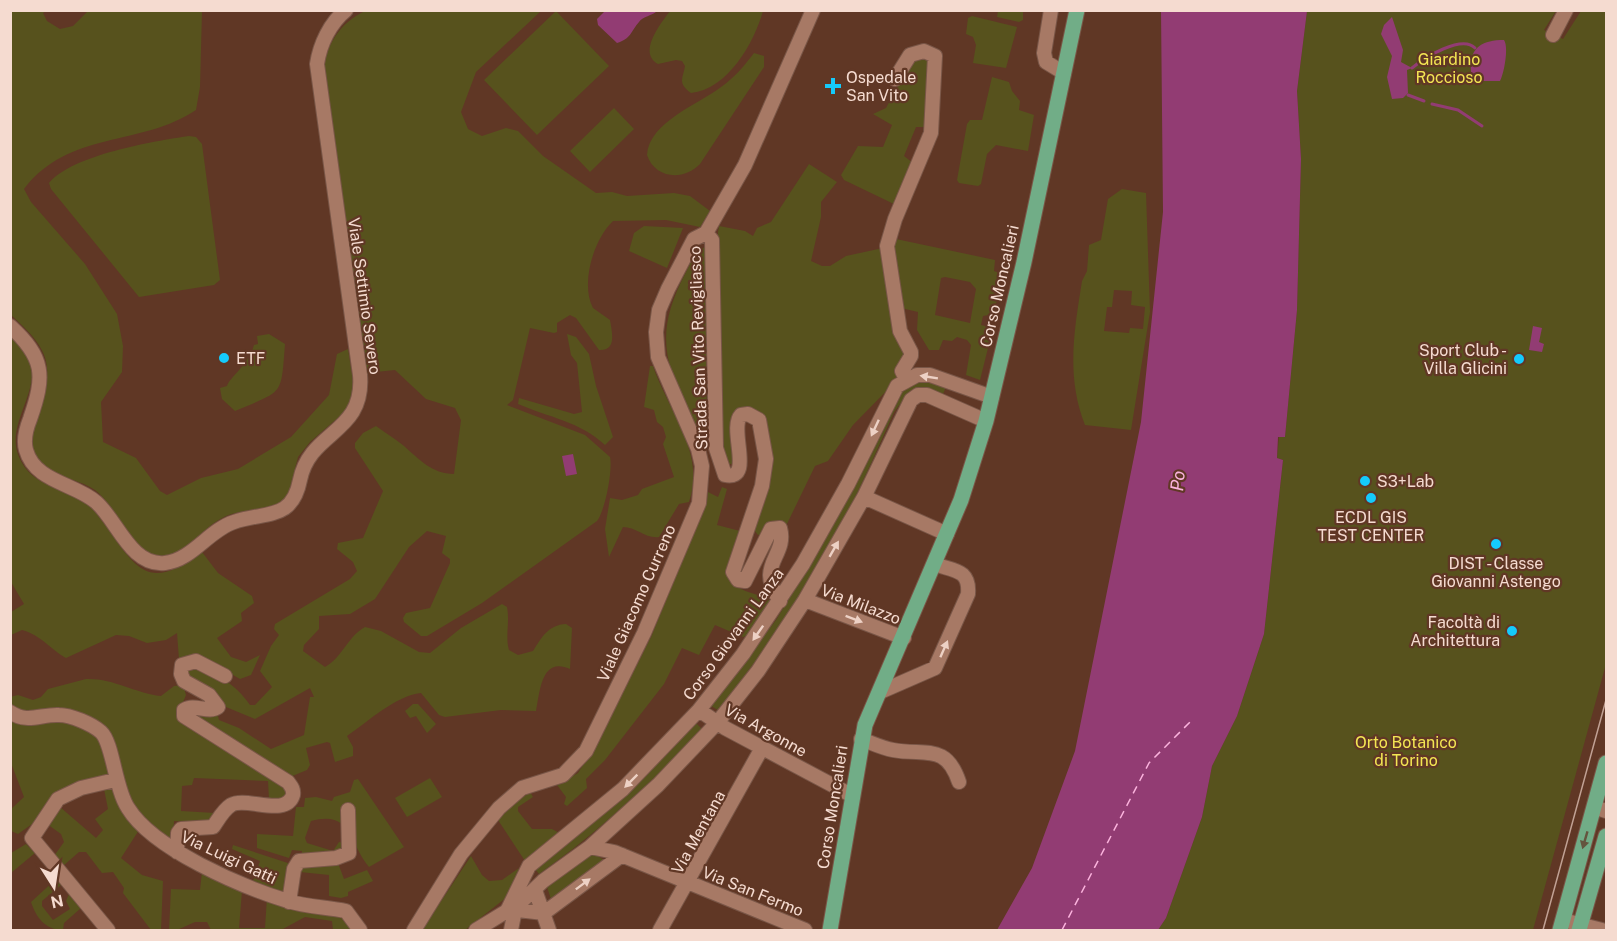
<svg xmlns="http://www.w3.org/2000/svg" width="1617" height="941" viewBox="0 0 1617 941" font-family="'Public Sans',sans-serif">
	<rect width="100%" height="100%" fill="#603725"/>
	<path fill="#57521d" fill-rule="evenodd" d="M11 11H46L43 13 47 21 60 29 73 26 88 11H202L200 87 196 110C141 147 69 130 24 189L31 202 85 264 117 314 123 346 122 372 101 402 103 442 136 458 160 491 167 495 201 478 238 469 291 437 329 395 337 354 348 349 354 387 348 409 310 442 298 457 288 497C271 514 245 507 224 517 207 525 194 543 177 552 136 573 121 509 95 490 77 477 43 477 34 454 29 442 32 429 36 418 55 366 52 352 11 315Z
		M365 11H541L476 72 461 112 468 129 482 136 506 128 518 131 543 156 596 193 612 192 627 196 674 193 690 196 710 211 700 227 666 220 613 221C594 239 580 283 593 308L610 320C612 332 617 351 599 350L576 318 570 315 557 323V332L554 333 530 328 513 400 507 405 585 435 610 457C613 470 605 511 597 521L482 603 427 636H421L404 622 403 618 406 613 430 608 450 563V559L442 553 446 536 427 531 409 547 375 599 350 614 319 616V629L304 645 303 651 325 667C343 657 347 637 365 627L381 631 419 652 430 653 461 628 502 604 507 607C510 622 505 636 509 650L518 655 533 651C542 637 548 625 566 624L572 628 570 669C541 656 540 692 536 711L501 710 445 717 439 715 421 693C395 696 369 721 347 736L353 747V756L335 762 330 743 327 742 306 748 310 765 307 770 290 777 190 716 198 711 218 716 219 720 239 728 271 749 304 735 310 697H314L310 688 255 719 226 707 214 693 189 680 185 670 188 666C215 672 234 682 250 705H255L272 687 260 671 271 646 279 635 274 629 275 624 350 579 357 571 353 562 337 549 338 543 363 538 383 491 355 448V443L363 433 376 426C385 433 396 439 404 446 419 459 432 474 454 474L461 420 455 408 426 399 395 370 366 373 324 72C325 45 341 22 365 11Z
		M556 11 609 66 537 135 484 80Z
		M670 11V10L763 11C754 43 728 89 691 93 677 83 683 78 685 66L682 61 676 60 658 64C637 53 661 23 670 11Z
		M998 11H1023V20L1019 22 997 17Z
		M1307 11H1556L1544 30 1563 39 1581 11H1606V664L1533 930H1158L1166 918 1202 817 1212 766 1237 716 1264 634 1283 460 1277 458 1279 437H1285L1297 310 1301 159 1297 91Z
		M972 16 1017 27 1006 68 973 63 976 45 973 37 966 34 968 18Z
		M754 53 764 56V67L700 164C684 181 655 179 647 155 649 122 699 104 721 87 734 78 745 65 754 53Z
		M917 56 931 59 925 127H916L904 156 913 163 896 205 844 180 841 175 858 146 883 147 892 125 873 114 886 108 912 60Z
		M992 77 1009 82 1012 91 1020 101 1019 110 1034 115 1028 151 996 145 987 154 981 184 978 186 959 183 957 180 967 124 970 120H982Z
		M614 108 634 129 590 172 570 151Z
		M189 136 196 137 202 144 220 280 214 285 139 297 51 189 49 183C72 155 154 141 189 136Z
		M809 164 837 182 821 202V217L811 261 822 266H830L846 256 883 248 906 353 899 378 853 425 828 461 815 466 785 528 758 535 754 530C761 500 787 426 751 408 741 407 736 411 731 419L734 463 728 465 721 440 718 232 719 226 745 231 753 236 757 228 771 222Z
		M1122 189 1146 193 1150 312 1131 430 1085 425C1066 377 1074 331 1082 281L1087 271 1089 245 1101 240 1108 199ZM1114 290 1132 291 1131 305 1145 307 1143 329 1130 328 1129 333 1104 331 1107 307H1112Z
		M644 226 683 228 667 268 629 251 634 233Z
		M896 239 995 260 994 271 1002 274 994 314 983 316 981 325 993 328 980 380 966 375 971 345 967 340 957 337 952 341 943 340 939 350H929L917 330 918 312 901 308 892 241ZM945 277 970 282 976 289 970 323 935 315 941 278Z
		M705 247 707 443 705 444C696 437 691 419 686 408 661 354 658 326 686 272 690 264 696 251 705 247Z
		M11 334C16 340 24 347 28 355 45 388 4 423 19 457 32 487 61 486 85 502 94 508 99 518 106 526 138 572 150 591 202 552L218 573 252 596 254 603 241 613 242 621 217 638 231 657 246 662 260 655 251 675 240 679 226 671 179 659 177 633 166 640 147 643 129 636 116 635 66 658C50 649 41 635 22 630L11 635V612L24 604 11 582Z
		M269 334 285 344C281 397 284 390 235 411L222 399 220 388 227 386C229 378 249 364 254 345L258 344 257 336Z
		M567 334 576 337 589 354 596 386 613 437 605 445C581 422 548 417 518 404L519 398 574 414 582 412 577 363 571 355Z
		M650 366H653C669 413 706 452 689 502L679 504 659 537C646 539 636 527 623 527L609 557 605 529 610 498 622 500 638 495 642 489 674 477 663 444 666 437 663 427 657 422 654 410 644 407Z
		M923 381 946 387 943 394C919 383 908 393 894 412 878 448 862 485 844 519 808 587 766 650 718 710L711 706 776 620 807 569 897 395 914 382Z
		M722 487 727 489 717 525 740 531 727 571C729 590 753 593 768 598L770 603 749 635 743 637 715 625 699 655 682 648 664 684 605 760 586 779 587 788 567 806 564 804 566 797 557 785 578 773 599 740 651 637 707 500 708 492 718 497Z
		M86 679C113 678 135 693 161 696L174 686 183 685 186 695 181 707 288 788 284 800 269 799 268 781 194 778 192 785 182 786 181 811 215 813 209 823 174 821 173 840 167 842 128 799 110 731 104 727 25 713 11 705 10 697 18 695 33 700 41 697 48 689Z
		M413 704H418L436 724 427 733 416 716 410 718 405 711Z
		M11 718C40 718 83 715 101 743 106 751 107 765 109 774V777L94 780 18 834 11 831 10 810 24 797 11 763Z
		M696 723 702 729C652 782 599 832 539 874L535 869 638 784Z
		M430 778 442 797 407 817 395 798Z
		M358 779 404 847 369 867C349 844 353 810 311 821L305 838 307 843 333 851 339 842 346 843 347 852 302 857V851L292 850 289 858 257 848V834L293 836 296 807H304L305 798 316 797 332 801 334 797 350 792 354 780Z
		M104 789 113 790 139 830 121 858 142 875 163 881 161 930H151L123 893 124 888 113 872 102 873 86 852H79L63 866 54 856 64 842 61 834 47 824 60 807 96 838 103 830 95 819 108 809Z
		M530 792 533 797 518 807V811L532 829H552L561 834 525 861 498 820 507 809Z
		M26 844 35 853 11 873V853Z
		M233 845 294 865 284 895 253 881 260 861 232 849Z
		M593 853 604 860 551 899 547 887Z
		M471 856 482 875 489 881 502 880 519 868 507 897 465 930H422Z
		M338 863 344 879 367 870 373 881 348 892V896L341 898 329 896V875L300 872 298 868Z
		M202 872 242 891 239 928H265L267 897 342 915 355 930H333L332 921 305 917 281 930H211L207 922H195L177 930H169L171 889 200 890Z
		M56 879 61 885 42 901V906L53 920 70 909 66 901 69 894 81 908 64 923 63 930C45 930 36 917 31 902Z"/>
	<path fill="#923c73" d="M605 11V10L657 11C652 16 643 16 639 22 631 31 631 39 617 43L598 25 597 19Z
		M1161 11H1307L1297 91 1301 159 1297 310 1285 437H1278L1277 458 1283 460 1264 634 1237 716 1212 766 1202 817 1166 918 1158 930H997L1032 868 1075 751 1141 422 1163 212Z
		M1392 17 1403 50 1401 62 1412 68 1407 70 1408 93 1403 98 1392 99 1387 77 1392 56 1381 34 1384 25Z
		M1504 40C1509 47 1504 74 1500 81H1481L1471 72C1469 48 1481 40 1504 40Z
		M1533 326 1542 328 1539 342 1544 344 1542 352 1529 350Z
		M573 454 577 474 566 476 562 456Z"/>
	<g fill="none" stroke-linecap="round" stroke-linejoin="round">
		<path stroke="#923c73" stroke-width="3" d="M1412 68C1424 58 1462 34 1475 48
			M1408 95 1424 101
			M1432 104 1458 110 1482 126"/>
		<path stroke="#fbb3dd" stroke-width="1.5" stroke-dasharray="8 6" stroke-linecap="butt" d="M1062 930 1149 763 1190 722"/>
		<defs>
			<path id="minor" d="M1051 10 1044 53 1046 62 1064 73
				M1553 35 1566 10
				M895 79 910 55 924 51 935 56 931 133 895 219 887 246 900 331 911 352V356L902 371 906 379
				M706 233 712 240 716 448 725 475C755 481 728 429 741 415L748 414 759 420 766 459 762 486 733 572 738 580 745 581 771 529 780 528C788 557 754 564 780 601
				M706 233 745 165 813 10
				M10 326C45 358 45 376 30 419 26 429 23 439 26 450 35 482 74 483 96 502 117 520 131 567 165 563 192 560 209 530 234 522 266 511 292 521 300 480 310 430 365 434 360 375L317 64C320 44 330 23 346 10
				M864 497 947 534
				M805 600 904 638
				M880 692 935 668 968 594C970 569 954 571 934 564
				M699 710 725 728 851 795
				M10 712C27 724 41 714 59 715 71 715 92 724 101 732 113 743 115 789 128 808 153 849 242 887 288 901 306 907 327 907 346 911L360 930
				M861 739C872 743 882 748 893 750 926 756 946 743 959 782
				M1594 807 1606 811
				M590 847 614 852 805 930
				M177 852 178 833 181 829 213 827C218 820 223 810 231 805 246 796 286 818 293 795 294 789 291 786 288 782L184 716V710C195 703 208 714 218 707L209 695 184 681 181 674 182 665 196 661 225 676
				M535 890 549 930
				M289 902 294 869 299 861 336 858 349 853 348 810
				M508 909 529 866 623 789 699 710 743 654 803 564 848 484 897 386 917 375H930L992 397
				M508 909 544 913
				M544 913 622 855
				M1563 920 1602 930
				M108 930 32 838 58 799 81 788 115 780
				M414 930 461 854 499 808 522 788 563 775 586 751 644 633 699 503 702 466 698 449 658 357 656 332 659 310 668 289 694 239 706 233
				M476 930 520 903 543 881 590 847 658 785 717 723 758 671 805 600 864 497 911 400 918 395H927L986 421
				M511 930 516 905
				M660 930 762 748"/>
			<path id="major" d="M830 930 865 725 961 500 986 421 1024 262 1077 10
				M1560 930 1606 763
				M1579 930 1606 836"/>
		</defs>
		<use href="#minor" stroke="#795647" stroke-width="16"/>
		<use href="#major" stroke="#795647" stroke-width="17"/>
		<use href="#minor" stroke="#a77965" stroke-width="14"/>
		<use href="#major" stroke="#71ad87" stroke-width="15"/>
		<path stroke="#c1a194" stroke-width="1.5" d="M1543 930 1606 700"/>
	</g>
	<defs><path id="oneway-solid" d="M-6-.8H1V-3.2L6.5 0L1 3.2V.8H-6Z" transform="scale(1.5)"/></defs>
	<g fill="#edd1c5">
		<use href="#oneway-solid" transform="translate(929 377) rotate(-171)"/>
		<use href="#oneway-solid" transform="translate(875 428) rotate(115)"/>
		<use href="#oneway-solid" transform="translate(834 549) rotate(-60)"/>
		<use href="#oneway-solid" transform="translate(854 619) rotate(21)"/>
		<use href="#oneway-solid" transform="translate(758 633) rotate(125)"/>
		<use href="#oneway-solid" transform="translate(944 649) rotate(-66)"/>
		<use href="#oneway-solid" transform="translate(631 781) rotate(135)"/>
		<use href="#oneway-solid" transform="translate(583 884) rotate(-37)"/>
	</g>
	<use fill="#64543e" href="#oneway-solid" transform="translate(1585 840) rotate(106)"/>
	<g fill="#15cafb" stroke="#603725" stroke-width="2">
		<path d="M830 77h6v6h6v6h-6v6h-6v-6h-6v-6h6z"/>
		<circle cx="224" cy="358" r="6"/>
		<circle cx="1519" cy="359" r="6"/>
		<circle cx="1365" cy="481" r="6"/>
		<circle cx="1371" cy="498" r="6"/>
		<circle cx="1496" cy="544" r="6"/>
		<circle cx="1512" cy="631" r="6"/>
	</g>
	<g text-anchor="middle" stroke-width="4.5" stroke-linejoin="round" paint-order="stroke">
		<g font-size="16" fill="#f3e653" stroke="#603725">
			<text x="1449" y="65">Giardino<tspan x="1449" dy="18">Roccioso</tspan></text>
			<text x="1406" y="748">Orto Botanico<tspan x="1406" dy="18">di Torino</tspan></text>
		</g>
		<g font-size="16" fill="#f5dbd0" stroke="#603725" text-anchor="start">
			<text x="846" y="83">Ospedale<tspan x="846" dy="18">San Vito</tspan></text>
			<text x="1507" y="356" text-anchor="end">Sport Club -<tspan x="1507" dy="18">Villa Glicini</tspan></text>
			<text x="236" y="364">ETF</text>
			<text x="1377" y="487">S3+Lab</text>
			<text x="1371" y="523" text-anchor="middle">ECDL GIS<tspan x="1371" dy="18">TEST CENTER</tspan></text>
			<text x="1496" y="569" text-anchor="middle">DIST - Classe<tspan x="1496" dy="18">Giovanni Astengo</tspan></text>
			<text x="1500" y="628" text-anchor="end">Facoltà di<tspan x="1500" dy="18">Architettura</tspan></text>
		</g>
		<g font-size="16" fill="#f5dbd0" stroke="#603725">
			<text transform="translate(999 286) rotate(-77)" y="6">Corso Moncalieri</text>
			<text transform="translate(365 296) rotate(82)" y="6">Viale Settimio Severo</text>
			<text transform="translate(698 348) rotate(-92)" y="6">Strada San Vito Revigliasco</text>
			<text transform="translate(636 603) rotate(-66)" y="6">Viale Giacomo Curreno</text>
			<text transform="translate(861 604) rotate(21)" y="6">Via Milazzo</text>
			<text transform="translate(733 634) rotate(-54)" y="6">Corso Giovanni Lanza</text>
			<text transform="translate(766 730) rotate(29)" y="6">Via Argonne</text>
			<text transform="translate(832 807) rotate(-81)" y="6">Corso Moncalieri</text>
			<text transform="translate(698 832) rotate(-61)" y="6">Via Mentana</text>
			<text transform="translate(229 857) rotate(25)" y="6">Via Luigi Gatti</text>
			<text transform="translate(753 891) rotate(22)" y="6">Via San Fermo</text>
		</g>
		<g font-size="18" font-style="italic" fill="#fbb3dd" stroke="#603725">
			<text transform="translate(1178 481) rotate(-85)" y="6">Po</text>
		</g>
	</g>
	<rect width="1617" height="941" fill="none" stroke="#f5dbd0" stroke-width="24"/>
	<g transform="translate(54 887) rotate(168)" stroke="#603725" stroke-width="4.5" paint-order="stroke">
	<path d="M0-4.5L10 22L0 15L-10 22Z" fill="#f5dbd0"/>
	<text y="-9" font-size="16" font-weight="bold" text-anchor="middle" fill="#f5dbd0">N</text>
	</g>
</svg>
